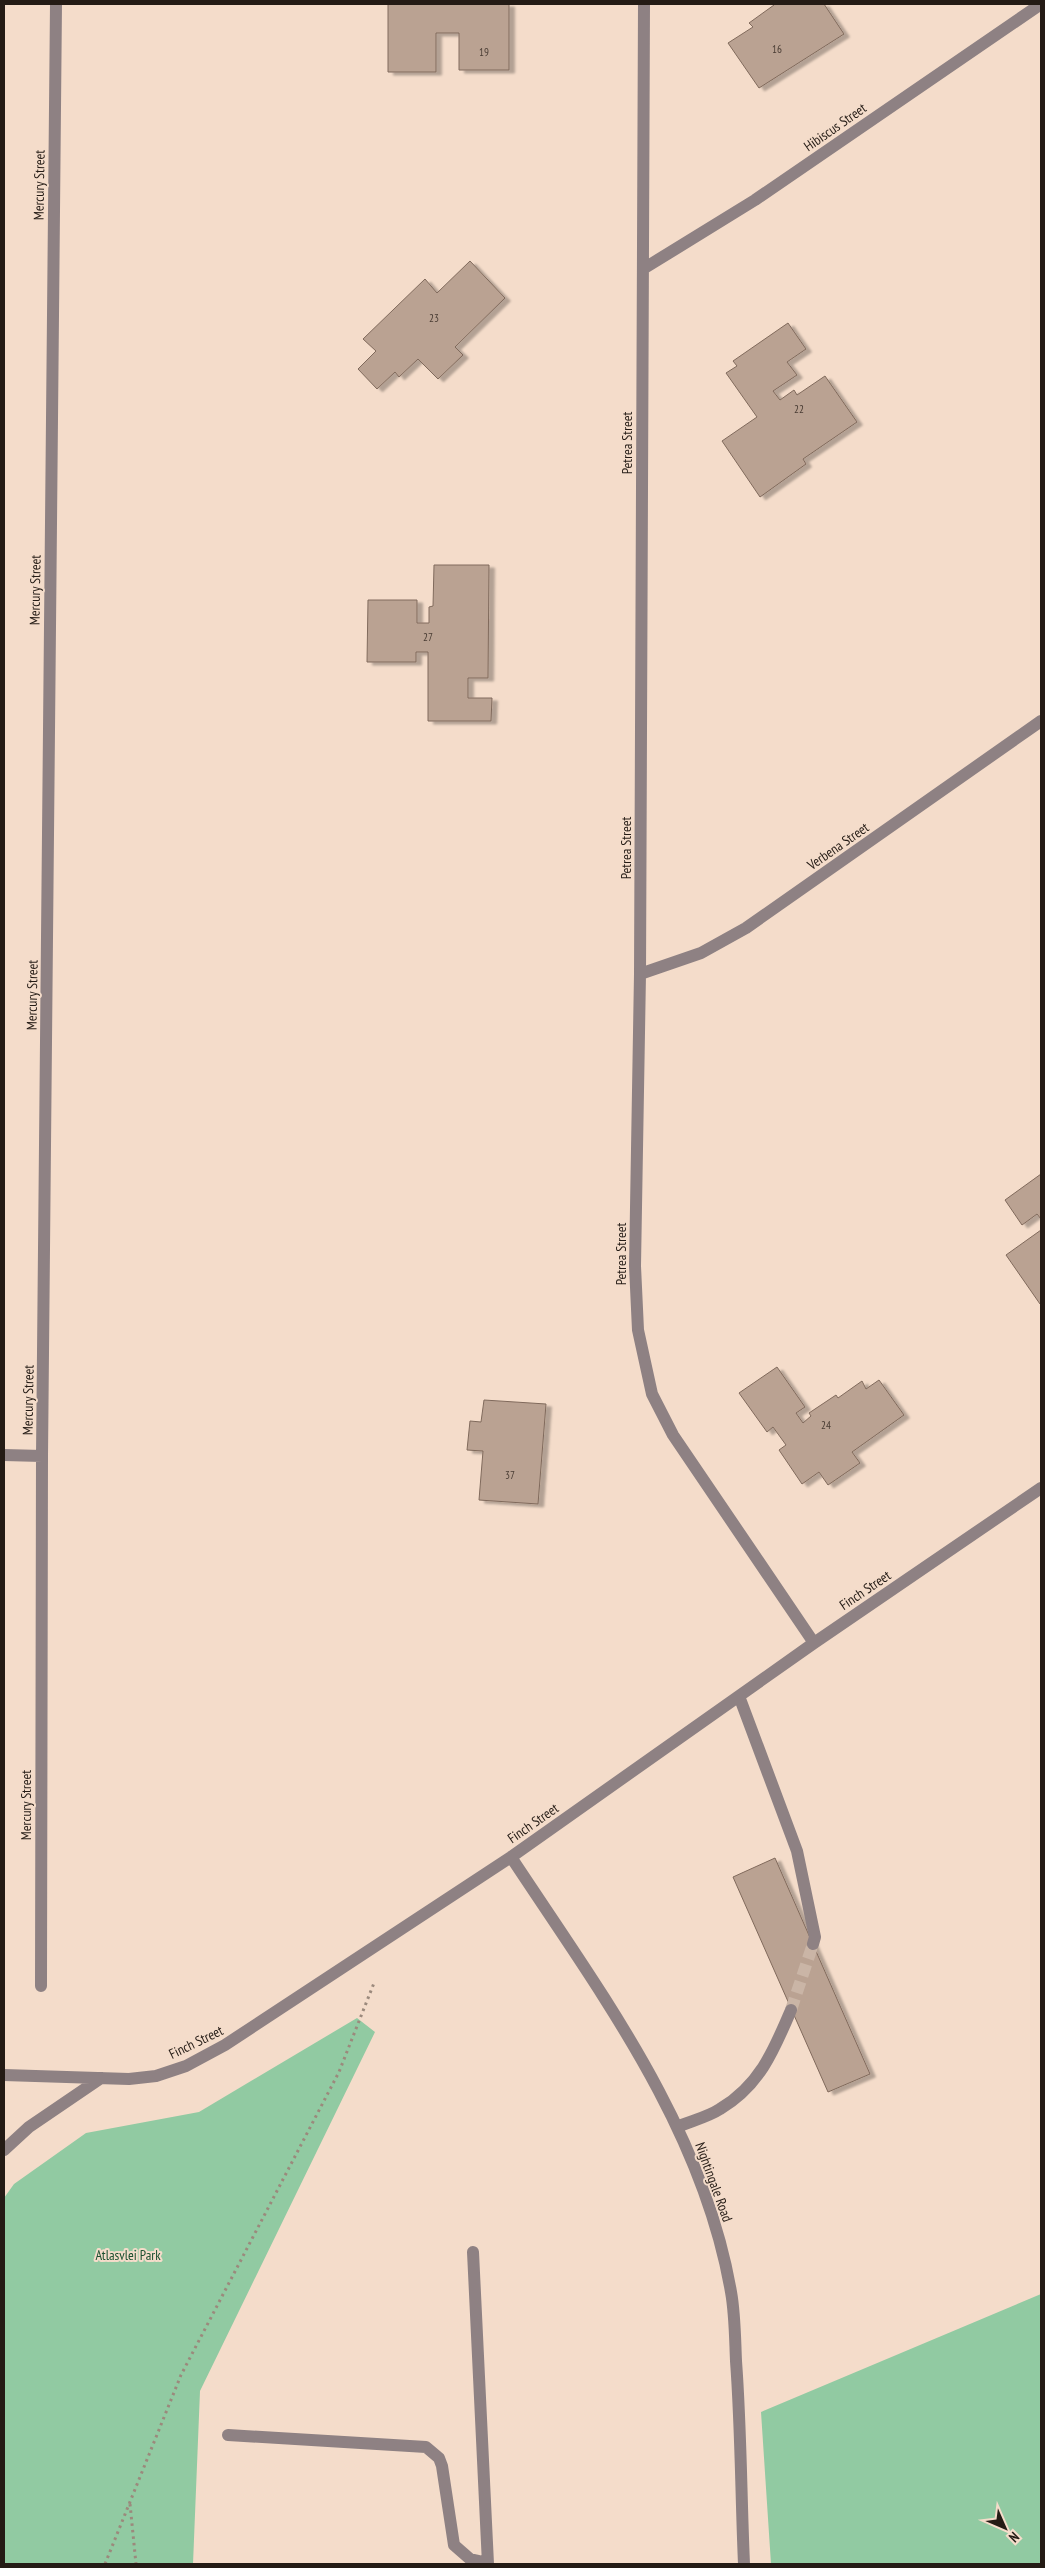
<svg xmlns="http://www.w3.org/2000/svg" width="1045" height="2568" viewBox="0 0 1045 2568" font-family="'PT Sans Narrow',sans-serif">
	<defs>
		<filter id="shadow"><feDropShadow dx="5.5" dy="3" stdDeviation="1" flood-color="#0004"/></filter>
	</defs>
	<rect width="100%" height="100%" fill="#f4dcca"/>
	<path fill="#91caa2" d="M357 2018 375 2032 200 2391 193 2564H4V2198L14 2184 86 2133 199 2112Z
		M1041 2294V2564H771L761 2412Z"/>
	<path fill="#baa292" stroke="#806a5c" filter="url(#shadow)" d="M388 4H509V70H459V33H436V72H388Z
		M773 4H824L844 34 759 88 728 43 753 27 749 23 774 5Z
		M470 261 505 298 455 347 463 355 438 379 418 359 399 377 395 372 377 389 358 369 376 351 363 339 425 279 437 293Z
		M788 323 806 349 787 362 797 375 773 391 780 400 794 390 797 395 825 376 857 422 803 459 806 464 760 497 722 441 757 417 726 373 737 366 733 361Z
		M434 565H489L488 678H468V698H492L491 721H428V652H416V662H367L368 600H417V623H429V607L433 606Z
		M1041 1174V1219L1037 1214 1022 1225 1005 1200Z
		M1041 1230V1303L1040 1304 1006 1255Z
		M777 1367 805 1407 796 1413 803 1423 811 1416 809 1413 836 1395 838 1398 862 1381 866 1389 879 1380 904 1415 852 1452 860 1463 828 1485 819 1472 802 1484 779 1450 786 1445 773 1427 767 1432 739 1393Z
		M484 1400 546 1404 538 1504 479 1500 483 1451 467 1450 470 1421 481 1422Z
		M775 1858 870 2074 828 2092 733 1877Z"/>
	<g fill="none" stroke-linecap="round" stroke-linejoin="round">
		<path stroke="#cab5a6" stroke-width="12" stroke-dasharray="12 6" stroke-linecap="butt" d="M791 2010 813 1944"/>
		<path stroke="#9b897c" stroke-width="3" stroke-dasharray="2.5 4" stroke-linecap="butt" d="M130 2504 136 2564
			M105 2564 181 2375 339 2072 374 1983"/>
		<path stroke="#8e8183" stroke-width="12" d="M644 4 640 974 635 1266 638 1330 652 1394 673 1435 814 1643
			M643 269 755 200 1041 4
			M640 974 701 953 746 928 1041 721
			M4 1455 42 1456
			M739 1696 797 1851 815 1937 813 1944
			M511 1857C600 1992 703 2128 731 2292 735 2314 735 2338 736 2361 741 2428 741 2496 744 2564
			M41 1986 42 1456 56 4
			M4 2075 129 2079 156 2076 186 2066 225 2045 511 1857 814 1643 1041 1488
			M677 2127C691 2121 708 2117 720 2109 760 2085 774 2050 791 2010
			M4 2150 29 2127 101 2078
			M473 2252 488 2564
			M228 2435 426 2447 439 2458 442 2466 454 2545 470 2559 488 2563"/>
	</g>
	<g text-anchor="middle" stroke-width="4" stroke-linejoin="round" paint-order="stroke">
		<g font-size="11" fill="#4a3d34">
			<text x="777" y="53">16</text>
			<text x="484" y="56">19</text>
			<text x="434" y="322">23</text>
			<text x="799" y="413">22</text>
			<text x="428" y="641">27</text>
			<text x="826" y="1429">24</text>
			<text x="510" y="1479">37</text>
		</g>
		<g font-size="14" fill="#241b15" stroke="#f4dcca">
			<text transform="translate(835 127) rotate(-35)" y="5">Hibiscus Street</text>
			<text transform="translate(39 185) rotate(-89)" y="5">Mercury Street</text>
			<text transform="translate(627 443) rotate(-90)" y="5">Petrea Street</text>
			<text transform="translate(35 590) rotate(-89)" y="5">Mercury Street</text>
			<text transform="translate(838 846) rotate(-35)" y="5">Verbena Street</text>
			<text transform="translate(626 848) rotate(-90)" y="5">Petrea Street</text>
			<text transform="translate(32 995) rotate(-89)" y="5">Mercury Street</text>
			<text transform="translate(621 1254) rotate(-90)" y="5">Petrea Street</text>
			<text transform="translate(28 1400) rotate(-89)" y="5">Mercury Street</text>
			<text transform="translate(865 1590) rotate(-34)" y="5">Finch Street</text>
			<text transform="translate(26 1805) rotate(-90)" y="5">Mercury Street</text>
			<text transform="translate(533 1823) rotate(-35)" y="5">Finch Street</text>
			<text transform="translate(196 2042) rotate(-26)" y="5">Finch Street</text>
			<text transform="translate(714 2182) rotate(70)" y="5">Nightingale Road</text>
		</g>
		<g font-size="14" fill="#1a4f2f" stroke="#f4dcca">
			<text x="128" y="2260">Atlasvlei Park</text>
		</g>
	</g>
	<rect width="1045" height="2568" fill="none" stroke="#241b15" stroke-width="10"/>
	<g transform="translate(1005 2528) rotate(135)" stroke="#f4dcca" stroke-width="4" paint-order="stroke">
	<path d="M0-4L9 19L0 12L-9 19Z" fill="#241b15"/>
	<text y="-8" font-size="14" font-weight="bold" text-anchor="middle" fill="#241b15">N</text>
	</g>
</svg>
